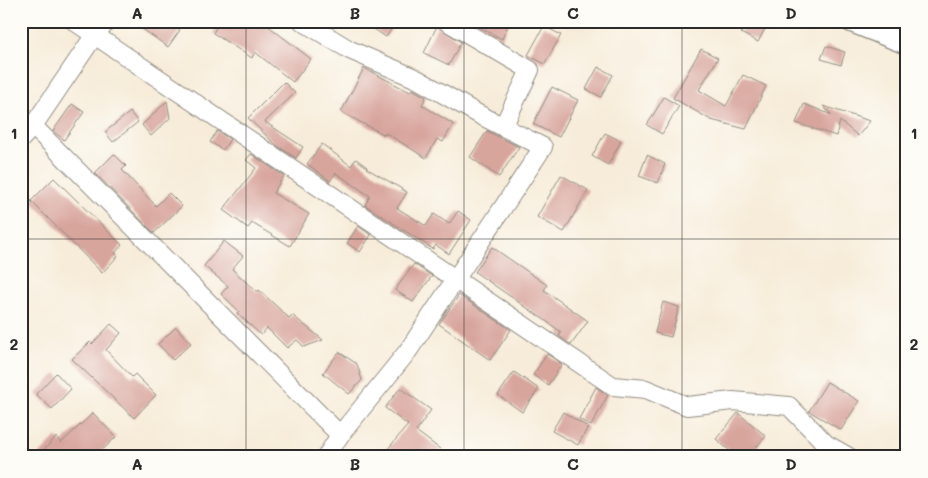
<svg xmlns="http://www.w3.org/2000/svg" width="928" height="478" viewBox="0 0 928 478" font-family="Mali,sans-serif">
	<rect width="100%" height="100%" fill="#fdfcf7"/>
	<filter id="ink" filterUnits="userSpaceOnUse"><feTurbulence type="fractalNoise" baseFrequency=".02" numOctaves="2"/><feDisplacementMap in="SourceGraphic" scale="10" xChannelSelector="R" yChannelSelector="G"/><feConvolveMatrix kernelMatrix="1 2 1 2 8 2 1 2 1" color-interpolation-filters="sRGB"/></filter>
	<filter id="wash" filterUnits="userSpaceOnUse"><feTurbulence type="fractalNoise" baseFrequency=".0096" numOctaves="4" result="noise"/><feDisplacementMap in="SourceGraphic" scale="20" xChannelSelector="R" yChannelSelector="G"/><feGaussianBlur stdDeviation="1.12" result="paint"/><feColorMatrix in="noise" values="0 0 0 0 0 0 0 0 0 0 0 0 0 0 0 0 0 1.4 0 .05"/><feComposite in="paint" operator="in"/></filter>
	<g filter="url(#wash)">
		<rect width="100%" height="100%" fill="#f7ecd9"/>
		<g id="blocks">
			<path fill="#d8a59d" d="M131 21H168L180 30 168 47Z
				M220 21H262L311 59 293 82 255 52 252 58 213 33Z
				M362 21H397L386 37Z
				M468 21H510L502 39Z
				M747 21H769L758 42 741 33Z
				M437 26 461 42 449 65 424 53Z
				M544 26 561 35 545 64 528 55Z
				M826 46 845 52 841 65 821 59Z
				M701 49 718 58 699 90 726 106 743 75 766 86 746 129 711 120 673 98Z
				M598 67 613 75 601 97 586 89Z
				M364 68 410 92 412 89 426 97 422 105 453 124 443 142 437 139 426 158 386 133 385 135 341 112Z
				M284 82 295 93 265 122 303 147 296 158 276 145 248 118Z
				M552 87 578 100 559 137 533 124Z
				M664 97 679 106 662 134 647 125Z
				M167 101 170 118 151 136 142 125Z
				M72 104 84 112 64 140 53 131Z
				M804 104 832 115 823 106 870 121 858 136 840 121 836 136 796 123Z
				M130 112 138 122 113 142 105 132Z
				M217 131 230 139 223 150 210 142Z
				M487 131 519 147 499 177 470 157Z
				M605 133 621 141 608 165 592 156Z
				M322 144 351 166 356 159 367 167 366 168 407 192 397 208 426 226 434 214 449 224 458 211 471 220 449 254 436 245 433 249 365 205 370 196 336 173 330 181 307 164Z
				M114 154 126 166 122 170 156 206 169 193 182 206 154 233 95 173Z
				M251 154 284 176 273 193 309 214 290 246 252 223 248 228 223 210 256 168 246 160Z
				M647 155 665 164 658 183 639 176Z
				M561 175 588 190 564 232 537 217Z
				M54 178 122 245 115 253 118 256 102 273 31 201Z
				M358 226 371 235 360 252 347 243Z
				M224 241 243 256 232 269 257 292 259 290 289 318 292 315 323 340 304 347 297 340 287 348 267 328 261 335 237 313 239 311 221 294 228 286 204 266Z
				M492 247 547 285 544 290 588 321 571 345 559 336 561 332 546 321 475 272Z
				M414 264 432 276 413 302 395 290Z
				M459 295 511 330 490 360 439 324Z
				M663 302 679 307 671 337 655 333Z
				M111 324 121 333 106 350 132 377 135 374 156 395 134 418 72 359 90 342 92 344Z
				M176 327 191 343 173 360 158 344Z
				M339 352 357 364 362 380 349 394 323 373Z
				M547 354 562 364 548 385 533 375Z
				M514 372 539 389 522 412 498 395Z
				M56 373 71 389 52 409 36 394Z
				M827 382 859 401 841 430 809 411Z
				M596 387 608 395 591 426 579 419Z
				M400 388 431 410 416 431 440 449 434 457H381L408 425 385 408Z
				M563 412 588 427 578 445 552 431Z
				M93 413 116 437 95 457H37L56 437 61 443Z
				M738 413 766 436 748 457H737L716 439Z"/>
		</g>
	</g>
	<g filter="url(#ink)">
		<use href="#blocks" fill-opacity="0" stroke="#918c82" stroke-width="1"/>
		<g fill="none" stroke-linecap="round" stroke-linejoin="round">
			<defs>
				<path id="minor" d="M74 21 613 386 646 389 687 406 733 401 789 406 826 444 849 457
					M302 21 350 50 417 79 480 115 543 147 408 351 340 435 326 457
					M446 21 530 70 503 127
					M33 126 340 435
					M21 139 33 126 94 36 107 21"/>
				<path id="tertiary" d="M852 21 907 43"/>
			</defs>
			<use href="#minor" stroke="#918c82" stroke-width="20"/>
			<use href="#tertiary" stroke="#918c82" stroke-width="25"/>
			<use href="#minor" stroke="#fff" stroke-width="18"/>
			<use href="#tertiary" stroke="#fff" stroke-width="22"/>
		</g>
	</g>
	<path fill="none" stroke="#2b2b2b" stroke-width="1" stroke-opacity="0.55" d="M246 21V457M464 21V457M682 21V457M21 239H907"/>
	<rect width="928" height="478" fill="none" stroke="#fdfcf7" stroke-width="55"/>
	<rect x="28" y="28" width="872" height="422" fill="none" stroke="#2b2b2b" stroke-width="2"/>
	<g font-size="16" text-anchor="middle" font-weight="bold" fill="#2b2b2b">
		<text x="137" y="19">A</text>
		<text x="355" y="19">B</text>
		<text x="573" y="19">C</text>
		<text x="791" y="19">D</text>
		<text x="14" y="139">1</text>
		<text x="914" y="139">1</text>
		<text x="14" y="350">2</text>
		<text x="914" y="350">2</text>
		<text x="137" y="470">A</text>
		<text x="355" y="470">B</text>
		<text x="573" y="470">C</text>
		<text x="791" y="470">D</text>
	</g>
</svg>
